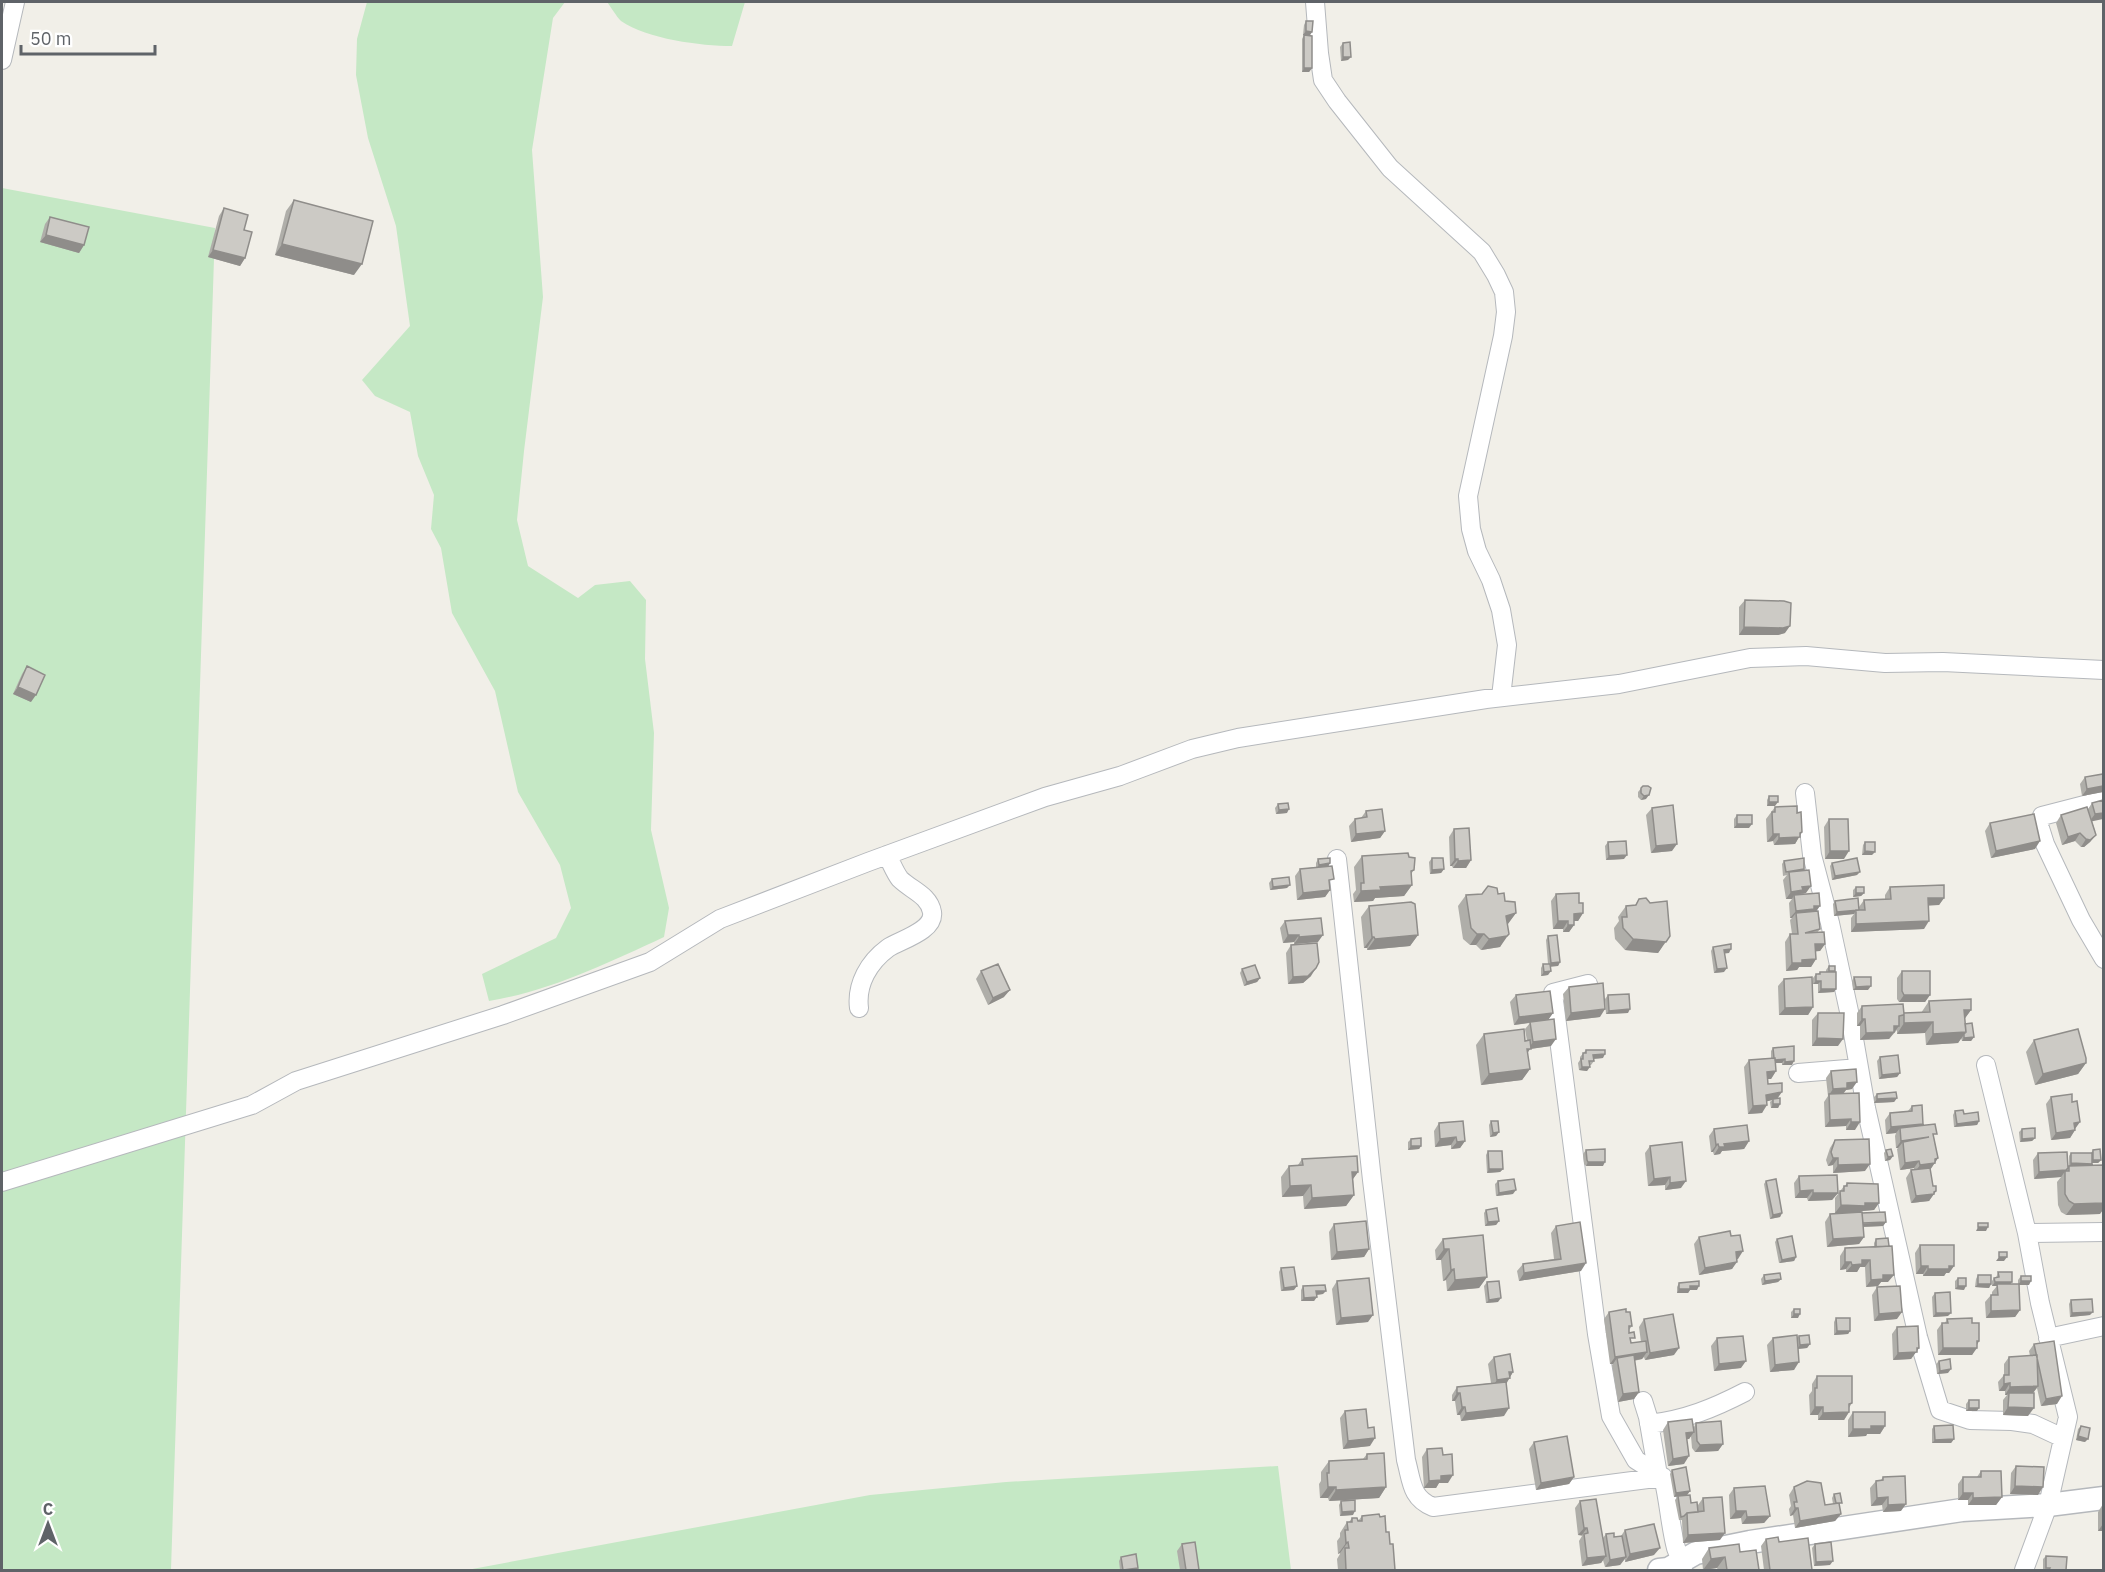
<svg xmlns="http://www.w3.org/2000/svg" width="2105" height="1572" viewBox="0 0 2105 1572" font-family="'IBM Plex Sans',sans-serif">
	<rect width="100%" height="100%" fill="#f1efe8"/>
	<path fill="#c5e8c5" d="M367 2H565L553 18 532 150 543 297 524 451 517 520 528 566 578 598 595 585 630 581 646 600 645 659 654 733 651 830 669 908 664 937C608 963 550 991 489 1001L482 974 556 938 571 908 560 865 518 792 495 691 452 613 441 548 431 529 434 495 418 456 410 412 375 396 362 380 410 326 396 226 368 138 356 75 357 39Z
		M607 2H745L732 46C701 46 647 39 621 21 616 16 611 7 607 2Z
		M2 188 215 228 171 1570H2Z
		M1278 1466 1291 1570H467L870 1495 1006 1482Z"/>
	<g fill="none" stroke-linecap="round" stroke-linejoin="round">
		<defs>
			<path id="minor" d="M1315 2 1319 53 1323 80 1337 101 1390 168 1482 252 1496 275 1504 292 1506 312 1503 336 1468 496 1471 529 1477 551 1491 580 1501 610 1507 645 1501 697
				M2 60 15 2
				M1805 793 1812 855 1830 923 1850 1016 1866 1108 1918 1337 1940 1410 1970 1420 2012 1421 2033 1424 2063 1438
				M2104 800 2042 816 2039 825 2045 844 2081 920 2104 959
				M1337 859 1372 1180 1406 1460C1412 1482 1411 1498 1433 1507L1663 1477
				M1588 984 1553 993 1597 1334 1611 1416 1636 1460 1663 1477C1669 1501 1670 1525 1676 1548 1679 1556 1682 1562 1683 1570
				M859 1008C856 984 869 962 888 948 900 940 935 931 932 912 929 895 911 890 900 879 895 873 891 862 887 855
				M1986 1065 2027 1233 2040 1303 2068 1417 2048 1505 2024 1570
				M1798 1073 1859 1068
				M2 1182 252 1105 296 1081 503 1015 650 962 720 919 868 862 1045 797 1120 776 1192 749 1238 738 1486 699 1619 684 1750 658 1806 656 1885 663 1943 662 2104 670
				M2027 1233 2104 1232
				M2048 1338 2104 1326
				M1643 1401 1648 1417 1658 1475
				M1649 1424C1685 1420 1714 1408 1745 1392"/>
			<path id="tertiary" d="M1659 1570 1668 1569 1696 1553 1750 1542 1962 1510 2048 1505 2104 1498"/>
		</defs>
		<use href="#minor" stroke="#b5b8bc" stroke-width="20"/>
		<use href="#tertiary" stroke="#b5b8bc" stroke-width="25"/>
		<use href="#minor" stroke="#fff" stroke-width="18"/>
		<use href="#tertiary" stroke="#fff" stroke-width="22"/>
	</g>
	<path fill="#afaea9" d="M1306 21 1312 32 1310 35H1303L1304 25Z
		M1304 35 1312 68 1309 72H1302V39Z
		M1343 43 1348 60 1341 61 1340 47Z
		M294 200 354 275 275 255 286 211Z
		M224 208 244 230 245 258 240 266 208 257 219 216Z
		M50 217 84 245 79 253 40 242 45 224Z
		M1745 600 1785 633 1778 635H1739V607Z
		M27 666 31 702 13 694 22 674Z
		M2103 774V792L2082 796 2080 784 2085 777Z
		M1643 786 1646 799 1641 800 1638 797V792Z
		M1769 796 1775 806H1767V800Z
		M2103 800 2092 821 2096 835 2090 842 2084 847H2081L2075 841 2062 845 2056 823 2061 815 2088 809 2092 803Z
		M1278 804 1287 813 1276 814 1275 808Z
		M1775 807 1797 813 1802 832 1795 844 1774 845 1773 841 1767 842 1766 819Z
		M1652 808 1672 851 1651 853 1646 815Z
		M1366 811 1385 831 1380 838 1351 842 1349 826 1355 819 1361 818Z
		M1737 815 1749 828H1734V819Z
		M1829 819 1844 859H1825L1824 827Z
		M1990 823 2035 849 1991 858 1985 831Z
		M1454 829 1471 860 1466 868H1453L1452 866H1450L1449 837Z
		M1608 842 1624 859 1606 860 1605 846Z
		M1865 842 1872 855H1862L1863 845Z
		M1362 856 1409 857 1414 870 1411 874 1412 885 1404 896 1375 898 1373 901 1354 902 1353 894 1356 890 1354 867Z
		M1432 858 1444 869 1441 873 1430 874 1429 862Z
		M1318 859 1330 863 1328 866 1330 890 1325 897 1297 900 1295 876 1300 869 1316 867V863Z
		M1784 861 1804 869 1803 871 1806 893 1800 895 1816 911 1820 929 1817 933 1825 944 1820 951H1816V959L1811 967H1799L1797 970 1786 971 1785 942 1790 934H1792L1790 920 1792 918H1790L1789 903 1792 899H1786L1783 880 1787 875 1783 876 1782 864Z
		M1832 863 1857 875 1832 880 1830 866Z
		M1272 879 1287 888 1270 890 1269 883Z
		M1856 887 1864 893 1861 896 1853 897V890Z
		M1890 887 1944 898 1939 905H1928L1924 929 1851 932V918L1854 914 1834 916 1833 904 1835 901 1859 907 1864 900 1885 899V895Z
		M1498 894 1516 913 1507 924 1501 945 1500 947 1481 950 1476 945H1470L1463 939 1458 906 1466 895Z
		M1556 894 1579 903 1583 913 1578 921H1574V925L1569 932H1563V929H1553L1551 901Z
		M1639 899 1662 947 1658 953 1625 950 1615 939 1614 928 1619 921 1618 917 1626 906 1635 905Z
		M1369 906 1418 935 1410 946 1367 950V948H1364L1361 917Z
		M1285 921 1318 942 1294 944V942L1283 943 1280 928Z
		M1548 936 1560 962 1558 966H1550L1548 975 1541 976V968L1543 964H1548L1546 940Z
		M1291 945 1311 976 1303 983 1288 984 1286 953Z
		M1713 947 1729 953H1724V972L1714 973 1711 951Z
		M1829 966 1834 972 1836 989 1834 992 1818 993V984H1813V978L1816 974H1818L1820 972H1826V970Z
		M1242 969 1260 978 1257 982 1244 986 1240 973Z
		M981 971 1004 997 988 1005 976 979Z
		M1902 971 1930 995 1925 1002H1899L1897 999V978Z
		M1854 977 1868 990H1853L1852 981Z
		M1784 979 1813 1007 1808 1015H1779L1778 986Z
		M1569 987 1600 1017 1566 1021 1563 994Z
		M1516 995 1553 1013 1548 1020 1551 1046 1530 1049 1527 1053 1530 1069 1522 1080 1481 1085 1476 1045 1484 1034 1527 1041 1525 1029 1530 1023 1514 1025 1510 1002Z
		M1608 995 1628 1013 1606 1014 1605 999Z
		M1929 1001 1971 1010 1965 1018V1024L1974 1037 1971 1041H1962L1961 1038 1958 1043 1926 1045 1925 1033 1897 1034V1030L1889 1039 1860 1040V1026H1857V1013L1862 1006 1904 1014 1921 1013Z
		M1818 1013 1838 1046H1812V1020Z
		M2034 1040 2086 1063 2078 1074 2035 1085 2026 1052Z
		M1773 1048 1792 1065H1782V1063H1775L1776 1071 1771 1079H1768V1084L1778 1098 1780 1104 1778 1108H1771L1770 1102 1772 1100 1767 1101 1762 1113 1748 1114 1744 1067 1749 1060 1771 1058V1051Z
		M1586 1050 1603 1058 1594 1059V1061L1591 1065H1589L1587 1071 1579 1070 1578 1063 1580 1060V1057Z
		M1880 1057 1900 1073 1897 1077 1879 1079 1877 1061Z
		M1831 1071 1852 1089 1846 1090 1843 1094 1855 1130H1846V1126L1825 1127 1824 1102 1828 1096 1826 1078Z
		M1877 1094 1897 1098 1894 1102 1874 1103V1097Z
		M2051 1097 2072 1102 2075 1130 2070 1138 2051 1140 2046 1104Z
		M1912 1106 1923 1124 1922 1126 1934 1138 1938 1158 1930 1170 1933 1186 1936 1191 1929 1201 1911 1203 1906 1178 1911 1170H1914V1168L1900 1170 1897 1149 1898 1148H1896L1895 1136 1896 1133 1886 1134 1885 1120 1890 1113 1908 1111Z
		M1955 1111 1964 1114 1979 1121 1977 1125 1954 1127 1953 1115Z
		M1491 1121 1499 1132 1496 1136 1490 1137 1489 1125Z
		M1439 1123 1465 1141 1460 1148 1451 1149V1145L1435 1147 1434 1131Z
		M1714 1129 1749 1141 1744 1149 1722 1151 1720 1154 1714 1155 1713 1152H1711L1709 1136Z
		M2022 1129 2035 1138 2032 1141 2020 1142 2019 1132Z
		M1411 1139 1421 1146 1419 1149 1408 1150V1142Z
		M1835 1140 1865 1171 1833 1173V1165L1828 1166 1826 1160 1830 1148Z
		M1650 1146 1681 1188 1665 1190V1185L1648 1186 1645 1153Z
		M1586 1150 1603 1166H1586L1584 1164 1583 1154Z
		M1886 1150 1893 1156 1890 1160 1885 1161 1884 1153Z
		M2093 1150 2101 1160 2098 1163H2092L2090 1165 2100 1214 2066 1215 2061 1212 2058 1205 2057 1182 2061 1177 2034 1179 2033 1160 2038 1153 2068 1168 2069 1166V1156L2071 1153H2091Z
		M1488 1151 1503 1169 1500 1172 1487 1173 1486 1155Z
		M1302 1159 1358 1172 1353 1179 1354 1195 1346 1206 1304 1209 1303 1196 1282 1197 1281 1177 1289 1166 1298 1165Z
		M1799 1176 1838 1193 1832 1200 1808 1201 1807 1198H1795L1794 1183Z
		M1498 1181 1513 1194 1496 1196 1495 1184Z
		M1766 1181 1782 1213 1780 1217 1770 1219 1764 1184Z
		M1847 1183 1879 1203 1874 1210 1862 1211 1861 1212 1862 1213 1886 1222 1883 1226 1863 1227 1864 1237 1859 1244 1827 1247 1825 1222 1830 1214 1848 1213H1835V1198L1844 1186H1845Z
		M1486 1210 1499 1221 1496 1225 1485 1226 1484 1213Z
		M1334 1224 1369 1249 1364 1257 1331 1260 1329 1232Z
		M1556 1226 1581 1271 1519 1281 1517 1271 1523 1264 1554 1259 1551 1233Z
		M1731 1236 1738 1259H1737L1732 1269 1699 1275 1694 1244 1699 1237Z
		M1443 1239 1487 1277 1479 1288 1447 1291 1446 1280 1443 1281 1441 1260H1436L1435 1250Z
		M1777 1239 1796 1257 1794 1261 1779 1263 1775 1242Z
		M1876 1239 1888 1282H1881L1878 1286 1866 1287 1865 1267H1860L1857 1272H1846V1269L1840 1270V1256L1845 1248 1874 1247V1243Z
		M1920 1245 1954 1266 1949 1273H1946L1944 1276H1923V1274H1916L1915 1253Z
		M1281 1268 1294 1290 1281 1291 1279 1272Z
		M1998 1272 2010 1284H2018V1280L2021 1276 2029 1285H2019L2020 1310 2015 1317 1986 1318 1985 1302 1991 1295H1992V1292L1997 1286H1992V1281L1994 1278H1996Z
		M1764 1275 1781 1279 1778 1282 1762 1285 1761 1279Z
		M1978 1275 1991 1284 1989 1288 1975 1287 1976 1279Z
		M1958 1278 1964 1290 1955 1289V1281Z
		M1337 1281 1368 1322 1336 1325 1332 1289Z
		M1487 1282 1498 1302 1486 1303 1484 1286Z
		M1679 1283 1697 1290H1690L1688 1293H1677V1287Z
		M1303 1286 1323 1294 1317 1295 1314 1301H1301V1290Z
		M1877 1287 1897 1319 1874 1321 1872 1295Z
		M1935 1293 1948 1316 1933 1317 1932 1297Z
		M2071 1300 2090 1315 2070 1317 2069 1304Z
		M1794 1309 1798 1318H1791V1312Z
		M1609 1312H1626L1632 1326 1629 1330 1631 1343 1641 1342 1639 1327 1644 1319 1674 1355 1645 1360 1644 1357 1642 1359 1634 1361 1639 1392 1634 1399 1618 1402 1612 1365 1613 1364H1610L1604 1319Z
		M1836 1318 1850 1331 1848 1334 1834 1335V1322Z
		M1947 1319 1972 1323 1979 1341 1972 1355H1938L1937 1330 1942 1323H1945Z
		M1897 1327 1919 1348 1911 1359 1893 1360 1892 1334Z
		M1799 1336 1810 1344 1807 1348 1798 1349 1794 1370 1770 1372 1767 1345 1773 1338H1797Z
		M1717 1338 1741 1368 1714 1371 1711 1346Z
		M2034 1344 2057 1404 2041 1406 2037 1388 2033 1393 2028 1416 2003 1415V1400L2007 1395H2005V1391H1999L1998 1382 2004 1375V1364L2009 1357 2030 1356 2029 1351Z
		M1494 1357 1513 1372 1506 1383 1504 1416 1461 1421 1460 1415H1457L1455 1401H1452V1395L1457 1387 1491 1383 1488 1364Z
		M1939 1361 1948 1373 1937 1374 1936 1364Z
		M1817 1376 1852 1403 1849 1408V1412L1844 1420H1818V1415H1810L1809 1395 1812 1391V1384Z
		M1969 1400 1977 1411H1966V1404Z
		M1345 1411 1370 1446 1343 1449 1340 1418Z
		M1853 1412 1885 1426 1880 1434H1867L1866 1436 1848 1437V1420Z
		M1668 1422 1694 1427 1696 1423 1723 1444 1718 1451 1695 1452 1692 1448 1691 1436 1689 1439H1687L1684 1464 1668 1466 1663 1430Z
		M1934 1426 1954 1439 1951 1443H1932V1429Z
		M2081 1426 2085 1442 2076 1440 2078 1429Z
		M1534 1442 1574 1477 1569 1484 1536 1490 1529 1449Z
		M1427 1449 1443 1455 1448 1483H1439L1436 1488H1424L1422 1457Z
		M1367 1454 1386 1487 1379 1498 1329 1501 1328 1498H1320L1319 1484 1321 1481V1472L1329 1461 1363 1459Z
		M2016 1466 2038 1495 2010 1494 2011 1473Z
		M1672 1470 1690 1491 1687 1495 1674 1497 1670 1474Z
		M1981 1471 2002 1497 1996 1505H1968V1500H1958V1484L1963 1477H1977Z
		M1883 1477 1901 1511 1883 1512 1882 1505 1871 1506 1870 1488 1876 1481 1881 1480Z
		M1794 1487 1825 1505 1833 1504 1832 1498 1834 1494 1839 1506 1841 1514 1835 1521 1795 1528 1793 1515 1790 1516 1789 1509 1791 1506 1789 1495Z
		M1734 1488 1770 1516 1764 1523 1742 1524 1741 1518 1730 1519 1729 1495Z
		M1678 1496 1691 1503 1698 1512V1505L1703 1498 1720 1540 1683 1543 1682 1520H1679L1675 1500Z
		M1341 1501 1353 1515 1340 1516 1339 1505Z
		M1580 1501 1603 1538 1606 1534 1614 1537 1621 1536 1625 1530 1654 1555 1625 1562V1559L1620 1565 1605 1567 1603 1560 1601 1563 1582 1566 1579 1541 1582 1536 1578 1535 1575 1508Z
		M2103 1504V1531H2098V1512Z
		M1362 1516 1386 1532 1390 1544 1395 1570H1338L1337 1559 1340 1554V1553L1338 1554 1337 1541 1340 1537V1533L1347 1522H1349L1352 1518 1358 1521Z
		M1766 1539 1779 1542 1812 1570H1764L1761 1546Z
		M1182 1544 1199 1570H1180L1177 1551Z
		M1815 1544 1830 1565 1814 1566 1812 1548Z
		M1709 1548 1740 1552 1759 1570H1718L1717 1568 1703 1570 1702 1559Z
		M2046 1556 2066 1570H2043V1559Z
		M1121 1557 1138 1568 1136 1570H1120L1119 1561Z"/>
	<path fill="#8f8d8a" d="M1306 31 1312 32 1310 35H1303Z
		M1343 57H1351L1348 60 1341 61Z
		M1304 68H1312L1309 72H1302Z
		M46 235 84 245 79 253 40 242Z
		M282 244 362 264 354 275 275 255Z
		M213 250 245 258 240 266 208 257Z
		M1790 626 1785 633 1778 635H1739L1744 627Z
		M18 687 36 695 31 702 13 694Z
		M2103 786V792L2082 796 2087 789Z
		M1649 795 1646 799 1641 800 1644 796Z
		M1769 802H1778L1775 806H1767Z
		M1289 809 1287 813 1276 814 1279 810Z
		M2103 813V819L2089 822 2095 814Z
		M1737 824H1752L1749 828H1734Z
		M1385 831 1380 838 1351 842 1356 834Z
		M1802 832 1795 844 1774 845 1779 838Z
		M2080 833 2075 841 2062 845 2068 837Z
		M1773 834H1779L1773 841 1767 842Z
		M2096 835 2090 842 2084 847H2081L2086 839Z
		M2040 841 2035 849 1991 858 1996 851Z
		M1677 844 1672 851 1651 853 1656 846Z
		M1830 851H1849L1844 859H1825Z
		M1865 851 1875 852 1872 855H1862Z
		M1627 855 1624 859 1606 860 1609 856Z
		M1455 859H1458L1452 866H1450Z
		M1471 860 1466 868H1453L1458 861Z
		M1330 863 1328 867 1316 869 1319 865Z
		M1444 869 1441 873 1430 874 1432 870Z
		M1860 872 1857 875 1832 880 1835 876Z
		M1290 885 1287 888 1270 890 1273 887Z
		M1412 885 1404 896 1375 898 1373 901 1354 902 1361 891 1380 887Z
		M1811 886 1806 893 1800 894 1797 898 1794 895 1792 899H1786L1791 892 1802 887Z
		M1330 890 1325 897 1297 900 1303 893Z
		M1856 893H1864L1861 896 1853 897Z
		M1928 898H1944L1939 905 1923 906Z
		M1814 906H1820L1815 913H1796L1792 918H1790L1796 911Z
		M1856 910 1854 914 1834 916 1837 912Z
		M1516 913 1508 924 1498 927 1506 916Z
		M1583 913 1578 921H1569L1574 914Z
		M1558 921H1568L1563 929H1553Z
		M1929 921 1924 929 1851 932 1856 924Z
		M1568 925H1574L1569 932H1563Z
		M1477 934H1484L1476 945H1470Z
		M1509 934 1500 947 1481 950 1489 939Z
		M1288 935H1299L1294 942 1283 943Z
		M1323 935 1318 942 1294 944 1299 937Z
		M1418 935 1410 946 1367 950 1375 939Z
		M1670 936 1658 953 1625 950 1633 939Z
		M1372 937H1374L1367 948H1364Z
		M1815 944H1825L1820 951 1810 952Z
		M1731 949 1729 953 1721 954 1724 950Z
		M1816 959 1811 967H1799L1797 970 1786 971 1792 963 1802 960Z
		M1560 962 1558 966 1549 967 1551 963Z
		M1316 968 1311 976 1303 983 1288 984 1293 977Z
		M1727 968 1724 972 1714 973 1717 969Z
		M1551 971 1548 975 1541 976 1544 972Z
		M1260 978 1257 982 1244 986 1247 982Z
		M1816 981H1821L1818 984H1813Z
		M1871 986 1868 990H1853L1856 987Z
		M1821 989H1836L1834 992 1818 993Z
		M1010 990 1004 997 988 1005 993 998Z
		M1904 995H1930L1925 1002H1899Z
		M1813 1007 1808 1015H1779L1785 1008Z
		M1605 1009 1600 1017 1566 1021 1571 1013Z
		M1630 1009 1628 1013 1606 1014 1609 1011Z
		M1964 1010H1971L1963 1021Z
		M1553 1013 1548 1020 1514 1025 1519 1017Z
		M1862 1019H1865L1860 1026H1857Z
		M1933 1022 1925 1033 1897 1034 1904 1023Z
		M1894 1026H1899L1889 1039 1860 1040 1866 1033Z
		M1966 1032 1958 1043 1926 1045 1933 1034Z
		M1974 1037 1971 1041H1962L1964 1038Z
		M1817 1038 1843 1039 1838 1046H1812Z
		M1556 1039 1551 1046 1530 1049 1523 1060 1527 1049H1528L1533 1042Z
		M1605 1054 1603 1058 1591 1059 1593 1055Z
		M1785 1059 1782 1063H1771L1774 1060Z
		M1794 1061 1792 1065H1782L1785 1062Z
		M2086 1063 2078 1074 2035 1085 2043 1074Z
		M1582 1067H1590L1587 1071 1579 1070Z
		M1530 1069 1522 1080 1481 1085 1489 1074Z
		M1776 1071 1771 1079H1762L1767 1072Z
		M1900 1073 1897 1077 1879 1079 1882 1075Z
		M1857 1082 1852 1089 1846 1090 1842 1095H1829L1833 1089 1847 1083Z
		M1782 1092 1777 1099H1773L1772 1100 1761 1103 1766 1095Z
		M1897 1098 1894 1102 1874 1103 1877 1099Z
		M1773 1104H1780L1778 1108H1771Z
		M1767 1105 1762 1113 1748 1114 1753 1106Z
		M1851 1119 1846 1126 1825 1127 1830 1120Z
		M1979 1121 1977 1125 1954 1127 1957 1124Z
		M1851 1122H1860L1855 1130H1846Z
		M2080 1122 2075 1129 2074 1123Z
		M1923 1124 1918 1131 1900 1128 1896 1133 1886 1134 1891 1127Z
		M2075 1130 2070 1138 2051 1140 2056 1133Z
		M1499 1132 1496 1136 1490 1137 1493 1133Z
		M1456 1137 1451 1145 1435 1147 1440 1139Z
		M1929 1137 1903 1142 1898 1148H1896L1901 1141Z
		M2035 1138 2032 1141 2020 1142 2022 1139Z
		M1465 1141 1460 1148 1451 1149 1457 1142Z
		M1749 1141 1744 1149 1722 1151 1720 1154 1714 1155 1719 1147 1724 1144Z
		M1718 1144 1713 1152H1711L1716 1145Z
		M1411 1146H1421L1419 1149 1408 1150Z
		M1893 1156 1890 1160 1885 1161 1888 1157Z
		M1833 1158H1838L1833 1165 1828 1166Z
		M1938 1158 1930 1170 1915 1172 1920 1165Z
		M2093 1160H2101L2098 1163H2091Z
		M1919 1161 1914 1168 1900 1170 1905 1163Z
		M1588 1162H1605L1603 1166H1586Z
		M2071 1163 2092 1164 2089 1167H2069Z
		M1870 1164 1865 1171 1833 1173 1838 1165Z
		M1489 1169H1503L1500 1172 1487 1173Z
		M2066 1170 2061 1177 2034 1179 2039 1172Z
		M1352 1172H1358L1350 1183Z
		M1670 1177 1665 1185 1648 1186 1654 1179Z
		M1686 1181 1681 1188 1665 1190 1670 1183Z
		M1311 1185 1303 1196 1282 1197 1290 1186Z
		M1516 1190 1513 1194 1496 1196 1499 1193Z
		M1813 1190 1807 1198H1795L1800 1191Z
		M1936 1191 1929 1201 1911 1203 1916 1196Z
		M1813 1193H1838L1832 1200 1808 1201Z
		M1354 1195 1346 1206 1304 1209 1312 1198Z
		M1865 1203H1879L1874 1210 1862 1211 1860 1213H1835L1841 1205Z
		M2103 1203V1210L2100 1214 2066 1215 2074 1204Z
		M1782 1213 1780 1217 1770 1219 1773 1215Z
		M1499 1221 1496 1225 1485 1226 1488 1222Z
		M1886 1222 1883 1226 1858 1227 1861 1224Z
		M1978 1227H1988L1986 1231H1976Z
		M1864 1237 1859 1244 1827 1247 1833 1239Z
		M1369 1249 1364 1257 1331 1260 1337 1252Z
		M1444 1249H1449L1441 1260H1436Z
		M1743 1251 1738 1259 1730 1260 1736 1252Z
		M1796 1257 1794 1261 1779 1263 1782 1260Z
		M1999 1257H2007L2004 1261H1996Z
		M1862 1260H1870L1865 1267H1860L1857 1272H1846L1852 1265Z
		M1737 1262 1732 1269 1699 1275 1705 1268Z
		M1845 1262H1851L1846 1269 1840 1270Z
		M1586 1263 1581 1271 1519 1281 1524 1273Z
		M1921 1266H1928L1923 1274H1916Z
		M1949 1266H1954L1949 1273H1946L1944 1276H1923L1928 1269Z
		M1454 1269 1446 1280 1443 1281 1451 1270Z
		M1883 1275H1894L1888 1282H1881L1878 1286 1866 1287 1871 1280Z
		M1487 1277 1479 1288 1447 1291 1455 1280Z
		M1781 1279 1778 1282 1762 1285 1765 1281Z
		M2021 1281H2031L2029 1285H2018Z
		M1995 1282H2012L2009 1286H1992Z
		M1978 1284H1991L1989 1288 1975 1287Z
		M1297 1286 1294 1290 1281 1291 1284 1288Z
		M1690 1286H1699L1697 1290H1690L1688 1293H1677L1679 1289Z
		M1958 1286H1966L1964 1290 1955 1289Z
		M1316 1291H1326L1323 1294 1314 1295Z
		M1317 1297 1314 1301H1301L1304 1298Z
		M1501 1298 1498 1302 1486 1303 1489 1300Z
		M2020 1310 2015 1317 1986 1318 1991 1311Z
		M1902 1312 1897 1319 1874 1321 1879 1314Z
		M2093 1312 2090 1315 2070 1317 2072 1313Z
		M1936 1313H1951L1948 1316 1933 1317Z
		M1794 1314H1800L1798 1318H1791Z
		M1373 1315 1368 1322 1336 1325 1341 1318Z
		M1837 1331H1850L1848 1334 1834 1335Z
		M1977 1341H1979L1975 1348H1977L1972 1355H1938L1943 1348Z
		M1810 1344 1807 1348 1797 1349 1800 1345Z
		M1679 1348 1674 1355 1645 1360 1650 1353Z
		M1917 1348H1919L1911 1359 1893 1360 1898 1353Z
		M1647 1352 1642 1359 1618 1363 1617 1358 1613 1364H1610L1615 1357Z
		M1746 1361 1741 1368 1714 1371 1719 1364Z
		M1799 1362 1794 1370 1770 1372 1775 1365Z
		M1951 1369 1948 1373 1937 1374 1940 1371Z
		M1509 1372H1513L1505 1386 1492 1387 1497 1380Z
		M2010 1383 2005 1391H1999L2004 1384Z
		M2038 1386 2033 1393H2009L2007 1395H2005L2010 1387Z
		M1639 1392 1634 1399 1618 1402 1623 1394Z
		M1457 1393H1460L1455 1401H1452Z
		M2062 1396 2057 1404 2041 1406 2046 1399Z
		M1462 1407H1465L1460 1415H1457Z
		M1815 1407H1823L1818 1415H1810Z
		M2008 1407 2034 1408 2028 1416 2003 1415Z
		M1509 1408 1504 1416 1461 1421 1466 1413Z
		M1969 1408H1979L1977 1411H1966Z
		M1849 1412 1844 1420H1818L1823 1413Z
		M1871 1426H1885L1880 1434H1867L1866 1436 1848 1437 1853 1429Z
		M1694 1432 1689 1439 1680 1440 1686 1433Z
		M2078 1436 2088 1439 2085 1442 2076 1440Z
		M1375 1438 1370 1446 1343 1449 1348 1441Z
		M1954 1439 1951 1443H1932L1935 1440Z
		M1723 1444 1718 1451 1695 1452 1700 1445Z
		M1689 1456 1684 1464 1668 1466 1673 1459Z
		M1453 1475 1448 1483H1439L1436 1488H1424L1429 1481 1441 1476Z
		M1574 1477 1569 1484 1536 1490 1541 1483Z
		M2015 1486 2043 1487 2038 1495 2010 1494Z
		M1328 1487H1336L1328 1498H1320Z
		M1386 1487 1379 1498 1329 1501 1336 1490Z
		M1690 1491 1687 1495 1674 1497 1676 1493Z
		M1963 1493H1973L1968 1500H1958Z
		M1888 1497 1882 1505 1871 1506 1877 1498Z
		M2002 1497 1996 1505H1968L1973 1498Z
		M1906 1504 1901 1511 1883 1512 1888 1505Z
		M1795 1508H1798L1793 1515 1790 1516Z
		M1355 1511 1353 1515 1340 1516 1342 1512Z
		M1736 1511H1746L1741 1518 1730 1519Z
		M1841 1514 1835 1521 1795 1528 1800 1521Z
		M1770 1516 1764 1523 1742 1524 1747 1517Z
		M2103 1524V1531H2098Z
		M1584 1528H1587L1582 1535H1578Z
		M1725 1533 1720 1540 1683 1543 1688 1535Z
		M1348 1542 1340 1553 1338 1554 1346 1543Z
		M1660 1548 1654 1555 1625 1562 1630 1554Z
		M1606 1556 1601 1563 1582 1566 1587 1558Z
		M1626 1557 1620 1565 1605 1567 1610 1560Z
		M1725 1557 1717 1568 1703 1570 1711 1559Z
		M1833 1561 1830 1565 1814 1566 1816 1562Z"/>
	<path fill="#cccac5" stroke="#8f8d8a" stroke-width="1.5" d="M1306 21H1313L1312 32 1306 31Z
		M1304 35 1312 36V68H1304Z
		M1350 42 1351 57H1343V43Z
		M294 200 373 221 362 264 282 244Z
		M224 208 248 215 244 230 252 232 245 258 213 250Z
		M50 217 89 227 84 245 46 235Z
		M1745 600 1784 601 1791 603 1790 626 1783 628 1744 627Z
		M27 666 45 675 36 695 18 687Z
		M2103 774V786L2087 789 2085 777Z
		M1643 786H1648L1651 788 1649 795 1644 796 1641 793V788Z
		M1769 796H1778V802H1769Z
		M2103 800V813L2095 814 2092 803Z
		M1288 803 1289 809 1279 810 1278 804Z
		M1673 805 1677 844 1656 846 1652 808Z
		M1797 806V813L1801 812 1802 832 1800 833V837L1779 838V834H1773L1772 812H1775V807Z
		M2087 807 2096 835 2090 840 2086 839 2080 833 2068 837 2061 815Z
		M1382 809 1385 831 1356 834 1355 819 1367 817 1366 811Z
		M2034 814 2040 841 1996 851 1990 823Z
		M1737 815H1752V824H1737Z
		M1829 819H1848L1849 851H1830Z
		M1469 828 1471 860 1458 861V859H1455L1454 829Z
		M1626 841 1627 855 1609 856 1608 842Z
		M1865 842H1875V852L1865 851Z
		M1408 853 1409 857 1415 858 1414 870 1411 871 1412 885 1380 887 1381 890 1361 891V883H1364L1362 856Z
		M1330 858V863L1319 865 1318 859Z
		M1432 858H1443L1444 869 1432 870Z
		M1804 858V869L1786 872 1784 861Z
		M1857 858 1860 872 1835 876 1832 863Z
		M1332 866 1334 879 1329 880 1330 890 1303 893 1300 869Z
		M1809 870 1811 886 1802 887 1803 890 1791 892 1789 872Z
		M1289 877 1290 885 1273 887 1272 879Z
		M1944 885V898H1928L1929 921 1856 924V910H1865L1864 900 1891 899 1890 887Z
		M1488 886 1497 888 1498 894 1504 893 1505 901 1515 902 1516 913 1506 916 1509 934 1507 936 1489 939 1484 934H1477L1471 928 1466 895 1482 894Z
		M1856 887H1864V893H1856Z
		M1579 893V903H1583V913L1574 914V925H1568V921H1558L1556 894Z
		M1819 893 1820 906H1814V909L1796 911 1794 895Z
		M1646 898 1650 903 1667 901 1670 936 1666 942 1633 939 1623 928 1622 917H1627L1626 906 1636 905 1639 899Z
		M1858 898 1859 910 1837 912 1835 901Z
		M1411 902 1415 904 1418 935 1375 939 1374 937H1372L1369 906Z
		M1818 911 1820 929 1805 933 1824 932 1825 944H1815L1816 959 1802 960V963H1792L1790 934H1798L1796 913Z
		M1321 918 1323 935 1299 937V935H1288L1285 921Z
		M1557 935 1560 962 1551 963 1548 936Z
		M1317 943 1319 962 1316 968 1308 976 1293 977 1291 945Z
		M1731 944V949L1724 950 1727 968 1717 969 1713 947Z
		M998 964 1010 990 993 998 981 971Z
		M1543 964H1550L1551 971 1544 972Z
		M1255 965 1260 978 1247 982 1242 969Z
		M1829 966H1835V971H1829Z
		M1902 971H1930V995H1904L1902 991Z
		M1820 972H1836V989H1821V981H1816V974H1820Z
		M1812 977 1813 1007 1785 1008 1784 979Z
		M1854 977H1871V986L1856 987Z
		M1603 983 1605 1009 1571 1013 1569 987Z
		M1550 991 1553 1013 1519 1017 1516 995Z
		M1629 994 1630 1009 1609 1011 1608 995Z
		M1971 999V1010H1964L1966 1032 1933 1034V1022L1904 1023V1013L1930 1012 1929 1001Z
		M1903 1004 1904 1014 1903 1015 1899 1016V1026H1894V1032L1866 1033 1865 1019H1862V1006Z
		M1818 1013H1844L1843 1039 1817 1038Z
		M1554 1019 1556 1039 1533 1042 1530 1022Z
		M1972 1023 1974 1037 1964 1038V1034L1966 1032 1965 1024Z
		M1524 1029 1525 1041 1530 1040 1531 1049H1527L1530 1069 1489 1074 1484 1034Z
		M2078 1029 2086 1058V1063L2043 1074 2034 1040Z
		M1794 1046V1061L1785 1062V1059L1775 1060V1058H1774L1773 1048Z
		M1586 1050H1605V1054L1593 1055 1594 1061H1589L1590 1067H1582L1581 1059H1583V1053H1586Z
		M1898 1055 1900 1073 1882 1075 1880 1057Z
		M1775 1058 1776 1071 1767 1072 1768 1084 1782 1083V1092L1766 1095 1767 1105 1753 1106 1749 1060Z
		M1856 1069 1857 1082 1847 1083V1088L1833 1089 1831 1071Z
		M1896 1092 1897 1098 1877 1099V1094Z
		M1859 1093 1860 1122H1851V1119L1830 1120 1829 1094Z
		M2072 1094V1102L2077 1101 2080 1122 2074 1123 2075 1130 2056 1133 2051 1097Z
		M1780 1098V1104H1773V1099Z
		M1922 1105 1923 1124 1891 1127 1890 1113 1912 1111V1106Z
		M1963 1110 1964 1114 1978 1112 1979 1121 1957 1124 1955 1111Z
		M1463 1121 1465 1141 1457 1142 1456 1137 1440 1139 1439 1123Z
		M1491 1121H1498L1499 1132 1493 1133Z
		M1935 1124 1937 1134H1933L1938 1158 1935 1159V1163L1920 1165 1919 1161 1905 1163 1903 1142 1929 1137 1901 1141 1900 1128Z
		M1747 1125 1749 1141 1724 1144 1725 1147H1719L1718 1144 1716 1145 1714 1129Z
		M2035 1128V1138L2022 1139V1129Z
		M1421 1138V1146H1411V1139Z
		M1869 1139 1870 1164 1838 1165V1158H1833L1831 1152 1835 1140Z
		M1682 1142 1686 1181 1670 1183V1177L1654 1179 1650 1146Z
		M1605 1149V1162H1588L1587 1160 1586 1150Z
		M1891 1149 1893 1156 1888 1157 1886 1150Z
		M2100 1149 2101 1160H2093V1150Z
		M1488 1151H1502L1503 1169H1489Z
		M2067 1152 2068 1168 2066 1170 2039 1172 2038 1153Z
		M2071 1153H2092V1164L2071 1163Z
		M1357 1156 1358 1172H1352L1354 1195 1312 1198 1311 1185 1290 1186 1289 1166 1303 1165 1302 1159Z
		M2103 1165V1203L2074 1204 2069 1201 2065 1194V1171H2069V1166Z
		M1930 1168 1933 1186H1936V1191L1934 1192V1194L1916 1196 1911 1170Z
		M1837 1175 1838 1193H1813V1190L1800 1191 1799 1176Z
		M1514 1179 1516 1190 1499 1193 1498 1181Z
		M1776 1179 1782 1213 1773 1215 1766 1181Z
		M1847 1183 1878 1184 1879 1203H1865V1206L1841 1205 1840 1191H1844V1186H1847Z
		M1497 1208 1499 1221 1488 1222 1486 1210Z
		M1862 1212 1864 1237 1833 1239 1830 1214Z
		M1885 1212 1886 1222 1863 1223 1862 1213Z
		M1366 1221 1369 1249 1337 1252 1334 1224Z
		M1580 1222 1586 1263 1524 1273 1523 1264 1561 1259 1556 1226Z
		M1978 1223H1988V1227H1978Z
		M1730 1231 1731 1236 1740 1235 1743 1251 1736 1252 1737 1262 1705 1268 1699 1237Z
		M1483 1235 1487 1277 1455 1280 1454 1269 1451 1270 1449 1249H1444L1443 1239Z
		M1792 1236 1796 1257 1782 1260 1777 1239Z
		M1888 1238 1889 1246 1876 1247V1239Z
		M1920 1245H1954V1266H1949V1269H1928V1266H1921Z
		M1892 1246 1894 1275H1883V1279L1871 1280 1870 1260H1862V1264L1852 1265 1851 1262H1845V1248Z
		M1999 1252H2007V1257H1999Z
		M1294 1267 1297 1286 1284 1288 1281 1268Z
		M1998 1272H2012V1282H1995L1994 1278 1999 1277Z
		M1780 1273 1781 1279 1765 1281 1764 1275Z
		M1978 1275H1991V1284H1978Z
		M2021 1276H2031V1281H2021Z
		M1369 1278 1373 1315 1341 1318 1337 1281Z
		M1958 1278H1966V1286H1958Z
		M1499 1281 1501 1298 1489 1300 1487 1282Z
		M1699 1281V1286H1690V1289H1679V1283Z
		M1997 1284H2019L2020 1310 1991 1311V1295H1998Z
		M1325 1285 1326 1291H1316L1317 1297 1304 1298 1303 1286Z
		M1900 1286 1902 1312 1879 1314 1877 1287Z
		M1950 1292 1951 1313H1936L1935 1293Z
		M2092 1299 2093 1312 2072 1313 2071 1300Z
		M1626 1309V1312H1630L1632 1326H1629V1333L1634 1332 1635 1338H1630L1631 1343 1646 1341 1647 1352 1615 1357 1609 1312Z
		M1794 1309H1800V1314H1794Z
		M1673 1314 1679 1348 1650 1353 1644 1319Z
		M1836 1318H1850V1331H1837Z
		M1972 1318V1323H1979V1341H1977V1348H1943L1942 1323H1948L1947 1319Z
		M1918 1326 1919 1348H1917V1352L1898 1353 1897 1327Z
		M1797 1335 1799 1362 1775 1365 1773 1338Z
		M1809 1335 1810 1344 1800 1345 1799 1336Z
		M1743 1336 1746 1361 1719 1364 1717 1338Z
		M2054 1341 2062 1396 2046 1399 2034 1344Z
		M1510 1354 1513 1372H1509L1510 1378 1497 1380 1494 1357Z
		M1634 1355 1639 1392 1623 1394 1617 1358Z
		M2037 1355 2038 1386 2010 1387V1383L2004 1384V1375H2009V1357Z
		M1950 1359 1951 1369 1940 1371 1939 1361Z
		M1817 1376H1852V1403L1849 1404V1412L1823 1413V1407H1815V1388H1817Z
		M1506 1382 1509 1408 1466 1413 1465 1407H1462L1460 1393H1457V1387Z
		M2009 1393H2034V1408L2008 1407Z
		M1969 1400H1979V1408H1969Z
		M1366 1409 1368 1428 1374 1427 1375 1438 1348 1441 1345 1411Z
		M1853 1412H1885V1426H1871V1429H1853Z
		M1692 1419 1694 1432 1686 1433 1689 1456 1673 1459 1668 1422Z
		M1721 1421 1723 1444 1700 1445 1697 1441 1696 1423Z
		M1953 1425 1954 1439 1935 1440 1934 1426Z
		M2081 1426 2090 1428 2088 1439 2078 1436Z
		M1567 1436 1574 1477 1541 1483 1534 1442Z
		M1442 1448 1443 1455 1452 1454 1453 1475 1441 1476V1480L1429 1481 1427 1449Z
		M1384 1453 1386 1487 1336 1490V1487H1328L1327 1473H1329V1461L1367 1459V1454Z
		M2016 1466 2044 1467 2043 1487 2015 1486Z
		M1686 1467 1690 1491 1676 1493 1672 1470Z
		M1981 1471H2001L2002 1497 1973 1498V1493H1963V1477H1981Z
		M1905 1476 1906 1504 1888 1505V1497L1877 1498 1876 1481 1883 1480V1477Z
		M1807 1481 1821 1483 1825 1505 1839 1503 1841 1514 1800 1521 1798 1508H1795L1794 1502H1797L1794 1487Z
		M1765 1486 1770 1516 1747 1517 1746 1511H1736L1734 1488Z
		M1840 1493 1842 1503H1836L1834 1494Z
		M1690 1495 1691 1503 1697 1502 1698 1512 1687 1513 1684 1516 1681 1517 1678 1496Z
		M1722 1497 1725 1533 1688 1535 1687 1513 1704 1511 1703 1498Z
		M1596 1499 1606 1556 1587 1558 1584 1534 1588 1533 1587 1528H1584L1580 1501Z
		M1355 1500V1511L1342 1512 1341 1501Z
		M1379 1514 1380 1517 1385 1516 1386 1532H1389L1390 1544H1393L1395 1570H1346L1345 1548H1349L1348 1542 1346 1543 1345 1530H1348L1347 1522H1352V1518H1357L1358 1521H1362V1516Z
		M1654 1524 1660 1548 1630 1554 1625 1530Z
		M1614 1533V1537L1622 1536 1626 1557 1610 1560 1606 1534Z
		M1778 1537 1779 1542 1808 1538 1812 1570H1770L1766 1539Z
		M1195 1542 1199 1570H1186L1182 1544Z
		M1831 1542 1833 1561 1816 1562 1815 1544Z
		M1739 1544 1740 1552 1756 1550 1759 1570H1727L1725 1557 1711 1559 1709 1548Z
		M1136 1554 1138 1568 1123 1570 1121 1557Z
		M2046 1556 2067 1557 2066 1570H2049L2050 1568H2046Z"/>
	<rect width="2105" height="1572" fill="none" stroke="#5f6368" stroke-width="6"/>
	<g transform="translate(48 1524)" stroke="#ffffff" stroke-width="4.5" paint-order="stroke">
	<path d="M0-4.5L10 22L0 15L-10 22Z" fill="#5f6368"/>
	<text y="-9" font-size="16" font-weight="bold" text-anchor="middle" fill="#5f6368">С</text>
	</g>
	<path d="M21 45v9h134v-9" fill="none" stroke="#5f6368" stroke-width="3"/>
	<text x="30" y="45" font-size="18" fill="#5f6368" stroke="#ffffff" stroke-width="4.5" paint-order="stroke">50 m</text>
</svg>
